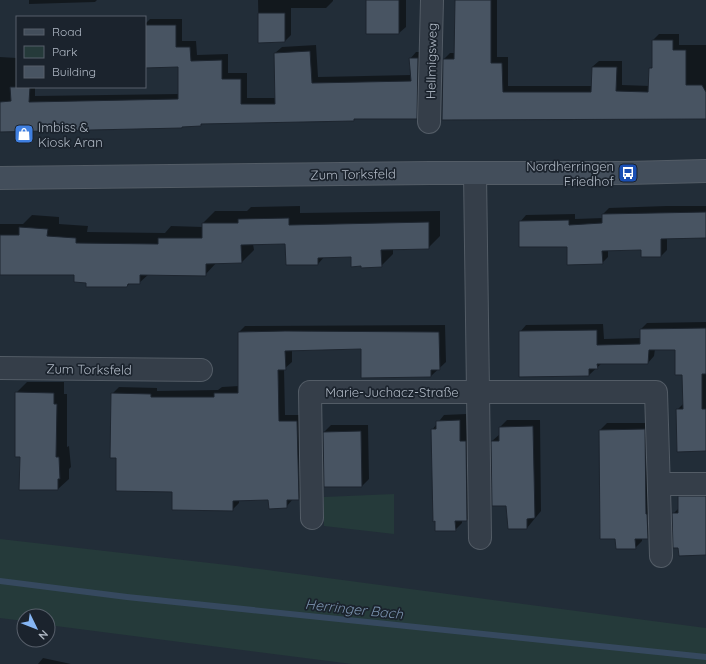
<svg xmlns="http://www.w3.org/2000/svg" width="706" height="664" viewBox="0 0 706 664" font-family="Quicksand,sans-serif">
	<rect width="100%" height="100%" fill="#222d38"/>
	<path fill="#253a3a" d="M394 494V534L324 526V497Z
		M0 539 236 566 706 628V664H352L48 625V616H24V621L0 618Z"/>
	<path fill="#0007" d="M29 0H97L95 2 29 4Z
		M258 0H333V1L326 8H291V35L285 41 259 42Z
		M367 0H406V27L399 33H367Z
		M456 0H497V57H508V86H592V67L599 61H622V85L650 86V69L653 66V40L659 34H679V45H706V118L443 119 444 59 450 53H455Z
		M150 19H182V41H196L197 55 228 54V73H247V98H276L275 53 282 47 316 45 318 77 411 75 410 59 416 52H424L422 112 416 118H356L353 120 203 123 201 125 0 131V57L17 58V87H35V96L179 94V66L145 67V24Z
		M300 206V213L440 211V236L428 248 393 249V254L381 266 352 256H325L318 264 286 243 253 244 254 250 242 262H217L205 275 149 274 139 283H130L127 286 87 282 75 274H0V224H23L32 215 59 217V224L88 226 87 232 165 233 171 226 203 227V223L215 211H247L251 207Z
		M666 206H706V238H667V250L661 256 642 249 608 250V257L602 263 520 222 526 215 575 214V219L603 218V214L609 208Z
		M706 322V450L677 410 684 403 683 373 676 349H655L654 356 648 363H602L589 375 520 332 526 325 603 324 604 339 641 338V329L647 323Z
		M445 325 446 362 431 376 362 348 292 350V362L284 369 285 415H304L305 492 299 499H293L286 507 269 499 239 500V503L232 510 173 491 117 457 112 394 119 387 157 388V391L218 390 222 387 239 386V332L245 326Z
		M27 382H64V394H67V447L69 446 71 467 69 469V479L58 489 21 456 16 393Z
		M466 414 467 435H472L473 513 467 520H462V523L455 530 432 430 444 415Z
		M507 420H540L541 511 527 528 506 505 492 441 500 434V427Z
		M607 423H651L654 531 648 538H642V541L635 548 600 430Z
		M331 425H368L369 479 362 486H325L324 432Z
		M684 491H706V554L673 514 679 508V497Z
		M43 658 71 664H38Z"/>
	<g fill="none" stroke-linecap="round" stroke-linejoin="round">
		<path stroke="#36495f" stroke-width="6" d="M0 581 127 597 706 657"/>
	</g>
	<path fill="#485462" stroke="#1d252f" d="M366 0H399V34H366Z
		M455 0H491V63H502L503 92H591L592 67H617L616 91 648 92 649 68H652V40H673V50H686V85H702L706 92V119L442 120 443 59H454Z
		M258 13H285V42L258 43Z
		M145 25H176V47H190L191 61 222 60V79H241V104H275L274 53 310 51 312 83 411 81 409 58H418L417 119H354V121L201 124V126L182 127V128L0 132V102L11 101 10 87H30L29 102 178 99V67L145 68Z
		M706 212V238L661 239V257H641V250L602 251 603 264 567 265V247H519V221L569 220V225L602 223V214Z
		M289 218V225L429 222V249L381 250 382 267 361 268V266L351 267V257L318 258V265H286L285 244 241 245 242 263 206 264V276L140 275V284H128L127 287H86V283L74 282V275H0V235H19V227L48 229 47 236 76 238V243L158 244V238H202V223H238V219Z
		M706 328V374H702V409H706V451L677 452 676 409H683L682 375H675V350H649L648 364H597L598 369H589V376L519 377V331L597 330V345L640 344V329Z
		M285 331 439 332 440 370H431V377L361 378V349L285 351 286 370H278L279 421H297L299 500H287V508L269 509 268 500 233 501V511L172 510V492L116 491V458H110L111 393 151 394V397H214V393H238V332Z
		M15 392 54 393V404H57L56 457H59L60 479H58V490H19L20 457H15Z
		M460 420V441H466L467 521H455L456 531H435V521L433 522 431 429H436V421Z
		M533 426 535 518 527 519V529H508L506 506H492L491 441H499V427Z
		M645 429 646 514H647L648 539H635L636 549H616L615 539H600L599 430Z
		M361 431 362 487H324L323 432Z
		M678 496H706V555L679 556 678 548H673L672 513H678Z"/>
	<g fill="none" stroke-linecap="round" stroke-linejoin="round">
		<defs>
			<path id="minor" d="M429 122 432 0
				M475 173 480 538
				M0 368 201 370
				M659 484H706
				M312 518 310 392H656L661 556"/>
			<path id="secondary" d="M0 178 430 173H628L706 171"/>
		</defs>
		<use href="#minor" stroke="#535c66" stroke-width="24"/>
		<use href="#secondary" stroke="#535c66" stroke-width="24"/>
		<use href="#minor" stroke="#353e49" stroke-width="22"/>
		<use href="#secondary" stroke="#434e5b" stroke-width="22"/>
	</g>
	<defs>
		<symbol id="shop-square" viewBox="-11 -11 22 22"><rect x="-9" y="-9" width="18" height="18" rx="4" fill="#3f7fe0" stroke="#1b232d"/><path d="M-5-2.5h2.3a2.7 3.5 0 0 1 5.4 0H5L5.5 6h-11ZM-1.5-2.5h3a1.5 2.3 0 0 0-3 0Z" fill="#fff"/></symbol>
		<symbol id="bus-square" viewBox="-11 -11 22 22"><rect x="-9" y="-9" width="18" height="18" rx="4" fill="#1a4fb4" stroke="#1b232d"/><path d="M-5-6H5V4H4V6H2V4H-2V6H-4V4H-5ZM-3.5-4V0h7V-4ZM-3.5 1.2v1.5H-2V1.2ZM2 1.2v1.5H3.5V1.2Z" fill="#fff"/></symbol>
	</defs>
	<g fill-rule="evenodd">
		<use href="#shop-square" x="13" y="123" width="22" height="22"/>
		<use href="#bus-square" x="617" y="162" width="22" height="22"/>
	</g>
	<g text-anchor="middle" stroke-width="3.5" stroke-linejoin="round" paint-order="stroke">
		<g font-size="13" fill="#b0b9c5" stroke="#1b232d">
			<text transform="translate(431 61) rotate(-89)" y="5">Hellmigsweg</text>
			<text transform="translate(353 174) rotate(-1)" y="5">Zum Torksfeld</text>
			<text transform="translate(89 369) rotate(1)" y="5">Zum Torksfeld</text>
			<text x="392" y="397">Marie-Juchacz-Straße</text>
		</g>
		<g font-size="13" fill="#b0b9c5" stroke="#1b232d" text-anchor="start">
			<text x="38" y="132">Imbiss &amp;<tspan x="38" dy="15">Kiosk Aran</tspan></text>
			<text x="614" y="171" text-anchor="end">Nordherringen<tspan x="614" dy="15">Friedhof</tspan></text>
		</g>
		<g font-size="14" font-style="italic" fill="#7991ac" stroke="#1b232d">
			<text transform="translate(354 609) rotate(6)" y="5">Herringer Bach</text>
		</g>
	</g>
	<rect x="16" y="16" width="130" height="72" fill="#1b232d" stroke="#575f6a"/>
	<rect x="24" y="29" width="20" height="6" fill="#434e5b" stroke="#575f6a"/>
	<text x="52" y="36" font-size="12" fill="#b0b9c5">Road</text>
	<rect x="24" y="46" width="20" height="12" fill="#253a3a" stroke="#575f6a"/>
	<text x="52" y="56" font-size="12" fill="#b0b9c5">Park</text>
	<rect x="24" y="66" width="20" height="12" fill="#485462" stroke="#575f6a"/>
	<text x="52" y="76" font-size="12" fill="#b0b9c5">Building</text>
	<g transform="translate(36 628) rotate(133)"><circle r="19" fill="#1b232d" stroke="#575f6a"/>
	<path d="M0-3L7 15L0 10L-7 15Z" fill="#86b6f4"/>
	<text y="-6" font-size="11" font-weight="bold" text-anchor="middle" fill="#b0b9c5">N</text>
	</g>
</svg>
